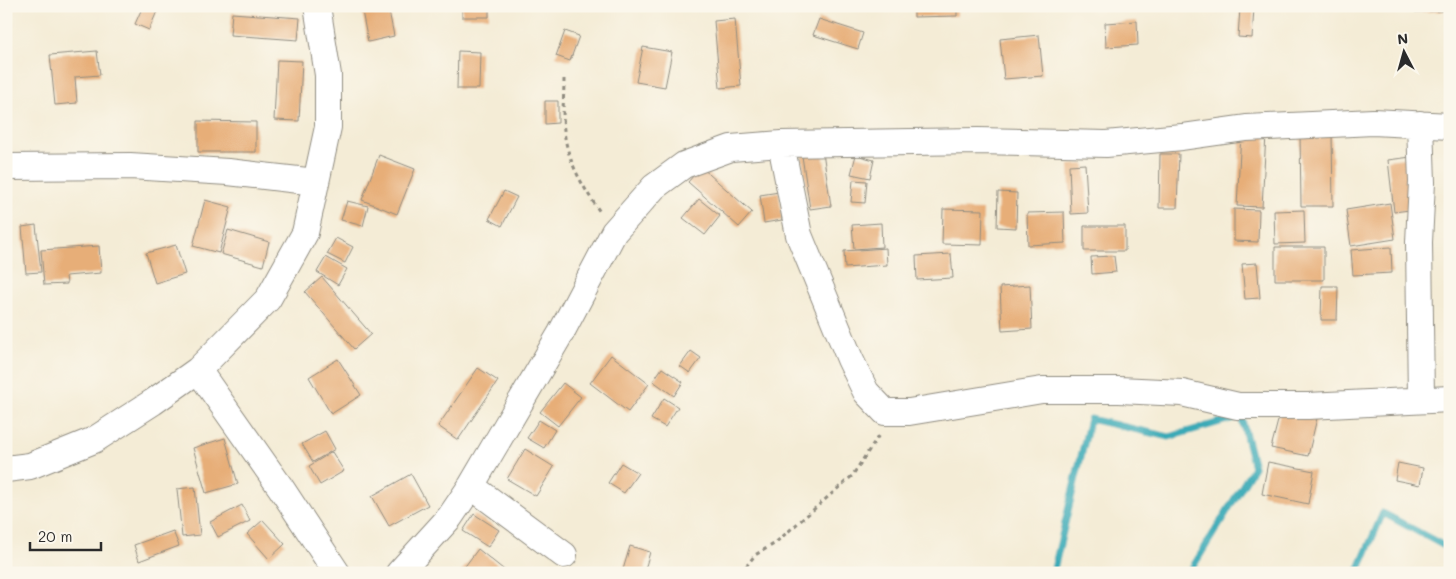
<svg xmlns="http://www.w3.org/2000/svg" width="1456" height="579" viewBox="0 0 1456 579" font-family="Mali,sans-serif">
	<rect width="100%" height="100%" fill="#fbf7ec"/>
	<filter id="ink" filterUnits="userSpaceOnUse"><feTurbulence type="fractalNoise" baseFrequency=".02" numOctaves="2"/><feDisplacementMap in="SourceGraphic" scale="10" xChannelSelector="R" yChannelSelector="G"/><feConvolveMatrix kernelMatrix="1 2 1 2 8 2 1 2 1" color-interpolation-filters="sRGB"/></filter>
	<filter id="wash" filterUnits="userSpaceOnUse"><feTurbulence type="fractalNoise" baseFrequency=".0096" numOctaves="4" result="noise"/><feDisplacementMap in="SourceGraphic" scale="20" xChannelSelector="R" yChannelSelector="G"/><feGaussianBlur stdDeviation="1.12" result="paint"/><feColorMatrix in="noise" values="0 0 0 0 0 0 0 0 0 0 0 0 0 0 0 0 0 1.4 0 .05"/><feComposite in="paint" operator="in"/></filter>
	<g filter="url(#wash)">
		<rect width="100%" height="100%" fill="#f4ecd6"/>
		<g fill="none" stroke-linecap="round" stroke-linejoin="round">
			<path stroke="#3aaab7" stroke-width="7" d="M1053 573 1090 419 1169 437 1241 416 1254 467 1191 570 1193 573
				M1357 573 1383 513 1450 549"/>
		</g>
		<g id="blocks">
			<path fill="#e7ae78" d="M143 6H152L158 9 149 30 135 24Z
				M361 6H388L394 36 368 42Z
				M462 6H489V17H462Z
				M914 6H957V16L914 17Z
				M1415 6H1443V11L1415 12Z
				M1240 8H1254L1252 38 1238 37Z
				M232 13 300 18 298 40 230 35Z
				M735 19 741 86 720 88 714 21Z
				M819 19 863 33 858 49 813 35Z
				M1137 21 1138 45 1106 47 1105 23Z
				M565 31 579 36 570 61 556 56Z
				M1039 35 1043 76 1004 79 1000 39Z
				M643 47 672 52 665 87 636 82Z
				M97 51 100 75 75 77 77 103 55 105 50 55Z
				M458 51 480 52 479 89H457Z
				M277 60 302 61 299 121 274 120Z
				M545 101H558V123L545 124Z
				M198 121 256 122V152H198Z
				M1241 133 1266 134 1262 207 1237 206Z
				M1300 134H1332L1333 206H1301Z
				M823 152 831 206 810 209 802 156Z
				M1160 154H1179L1177 208H1159Z
				M379 155 415 169 397 214 362 200Z
				M856 155 874 160 870 178 851 174Z
				M1411 157 1417 209 1394 212 1388 160Z
				M1085 164 1088 213 1071 214 1069 165Z
				M701 167 752 212 739 227 688 182Z
				M853 180 867 181 865 203 851 202Z
				M504 191 517 197 502 226 489 219Z
				M779 192 782 220 764 223 760 195Z
				M998 192 1017 193 1016 228 997 227Z
				M699 199 720 216 705 235 683 218Z
				M205 200 231 207 219 253 193 246Z
				M347 201 368 206 363 226 341 220Z
				M1390 203 1395 239 1351 246 1346 210Z
				M943 209 983 210 982 245 942 244Z
				M1234 209 1259 210 1258 242 1234 241Z
				M1304 210 1305 243 1275 244 1274 211Z
				M1064 212 1065 243 1028 245 1027 213Z
				M881 223 882 247 854 249 852 225Z
				M36 225 41 272 26 273 22 227Z
				M1084 226H1125V251H1084Z
				M228 230 269 242 263 266 221 254Z
				M336 238 353 247 345 263 327 254Z
				M176 245 185 274 155 283 146 253Z
				M99 246 101 273 66 276 67 284 44 285 41 250Z
				M1275 247H1324V280H1275Z
				M1391 247 1392 273 1353 275 1351 250Z
				M886 248 887 265 845 268 844 251Z
				M951 254 953 278 917 280 916 256Z
				M1114 256 1116 272 1092 274 1091 257Z
				M326 257 347 269 338 285 317 272Z
				M1257 263 1260 298 1245 299 1242 264Z
				M322 277 371 334 354 349 305 292Z
				M1030 285 1032 329 1002 331 1000 287Z
				M1322 286H1338L1337 320H1321Z
				M1446 312H1450V333H1446Z
				M691 351 701 358 690 373 680 366Z
				M611 355 649 384 628 412 590 383Z
				M338 359 361 395 331 414 309 377Z
				M478 368 498 381 458 440 438 426Z
				M662 368 683 382 674 396 653 381Z
				M563 383 581 397 558 426 540 412Z
				M664 398 678 407 665 427 651 419Z
				M1281 409 1317 418 1308 456 1271 448Z
				M539 420 555 430 544 448 527 438Z
				M325 431 335 449 313 462 302 444Z
				M225 438 238 484 206 493 193 448Z
				M525 449 554 467 536 496 507 479Z
				M332 452 344 471 320 485 309 466Z
				M1268 462 1314 471 1308 504 1262 494Z
				M621 463 638 473 624 493 608 483Z
				M1398 463 1423 468 1420 485 1395 480Z
				M411 474 428 505 389 526 372 496Z
				M195 487 200 535 182 537 177 489Z
				M242 505 250 521 218 537 210 522Z
				M474 514 499 530 488 547 463 531Z
				M263 520 285 544 269 559 247 534Z
				M173 531 179 546 139 561 134 545Z
				M630 546 650 552 644 573H622Z
				M478 549 508 573H460Z"/>
		</g>
	</g>
	<g filter="url(#ink)">
		<use href="#blocks" fill-opacity="0" stroke="#908c80" stroke-width="1"/>
		<g fill="none" stroke-linecap="round" stroke-linejoin="round">
			<defs>
				<path id="minor" d="M1420 124 1422 182 1419 242 1421 400
					M781 144 799 235 850 359 866 392 885 412H909L1042 390H1119L1182 393 1238 406H1308L1450 399
					M6 167 130 166 228 172 316 182
					M198 370 281 488 337 573
					M6 469 30 466 94 440 153 402 198 370 268 299 305 233 328 127V75L317 6
					M471 486 564 555
					M399 573 450 517 471 486 561 333 614 232 654 187 684 165 731 148 781 144 978 141 1106 144 1182 137 1246 128 1373 122 1450 126"/>
			</defs>
			<use href="#minor" stroke="#908c80" stroke-width="28"/>
			<path stroke="#908c80" stroke-width="3" stroke-dasharray="4 4" stroke-linecap="butt" d="M564 79C564 96 562 114 564 130 567 161 583 187 600 212
				M741 573 755 555 774 544 852 476 879 435"/>
			<use href="#minor" stroke="#fff" stroke-width="26"/>
		</g>
	</g>
	<rect width="1456" height="579" fill="none" stroke="#fbf7ec" stroke-width="25"/>
	<g transform="translate(1404 52) rotate(354)" stroke="#fbf7ec" stroke-width="4" paint-order="stroke">
	<path d="M0-4L9 19L0 12L-9 19Z" fill="#2b2b2b"/>
	<text y="-8" font-size="14" font-weight="bold" text-anchor="middle" fill="#2b2b2b">N</text>
	</g>
	<path d="M30 542v8h71v-8" fill="none" stroke="#2b2b2b" stroke-width="2.5"/>
	<text x="38" y="542" font-size="15" fill="#2b2b2b" stroke="#fbf7ec" stroke-width="4" paint-order="stroke">20 m</text>
</svg>
